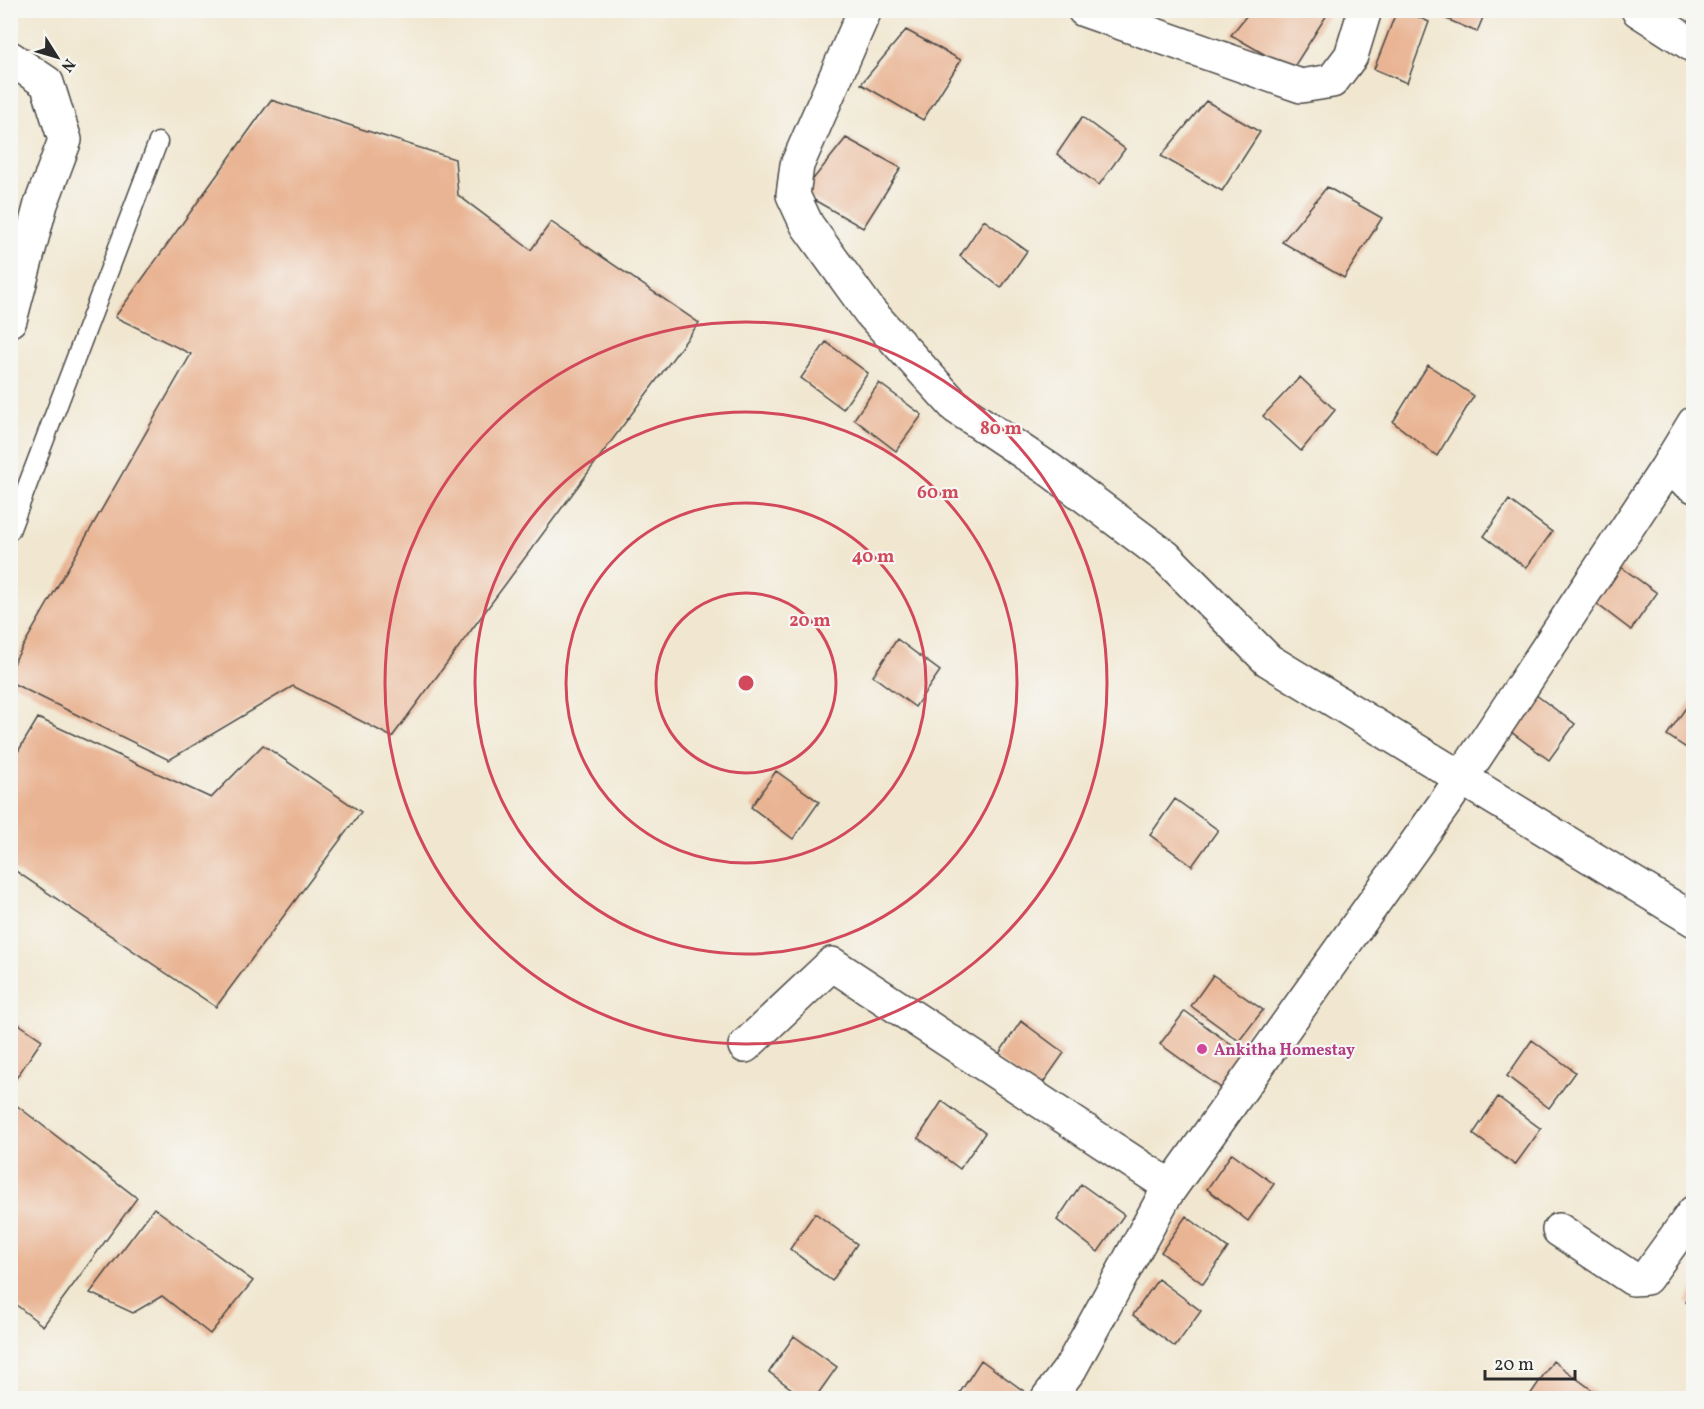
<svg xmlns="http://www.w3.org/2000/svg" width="1704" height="1409" viewBox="0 0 1704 1409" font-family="Vollkorn,serif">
	<rect width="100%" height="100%" fill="#f6f6f2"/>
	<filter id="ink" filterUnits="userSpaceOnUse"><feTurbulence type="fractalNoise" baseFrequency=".0167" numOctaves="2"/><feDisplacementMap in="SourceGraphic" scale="12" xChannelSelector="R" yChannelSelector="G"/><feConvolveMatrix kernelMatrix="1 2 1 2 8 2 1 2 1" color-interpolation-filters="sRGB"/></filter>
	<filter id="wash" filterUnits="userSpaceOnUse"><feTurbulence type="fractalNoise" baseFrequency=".008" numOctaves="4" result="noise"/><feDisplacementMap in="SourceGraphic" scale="24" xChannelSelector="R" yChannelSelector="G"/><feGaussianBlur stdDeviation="1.35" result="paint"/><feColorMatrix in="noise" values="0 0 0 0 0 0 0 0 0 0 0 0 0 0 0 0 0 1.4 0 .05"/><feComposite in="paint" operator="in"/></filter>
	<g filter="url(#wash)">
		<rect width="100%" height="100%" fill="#f1e7d0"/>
		<g id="blocks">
			<path fill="#e9b493" d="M1251 10H1330L1292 70 1231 35Z
				M1397 10H1403L1429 22 1407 83 1374 69Z
				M1438 10H1486L1477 32 1437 15Z
				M906 30 961 60 923 120 861 84Z
				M271 100 455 159 458 195 531 250 551 222 699 323 392 737 293 686 169 760 10 682V669L191 354 115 317Z
				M1206 101 1260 132 1222 191 1161 156Z
				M1082 117 1125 149 1099 185 1057 154Z
				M846 138 901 168 863 228 802 193Z
				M1327 187 1382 218 1344 278 1282 242Z
				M984 220 1027 251 1001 288 960 256Z
				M826 342 868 373 843 409 801 378Z
				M1428 365 1474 396 1437 456 1393 422Z
				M1300 377 1335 410 1301 451 1263 416Z
				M879 383 922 415 896 451 854 419Z
				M1509 500 1552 532 1526 568 1484 536Z
				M1614 562 1657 593 1631 630 1589 598Z
				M897 639 940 671 915 707 873 676Z
				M1532 692 1575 724 1549 760 1507 729Z
				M1694 696V753L1667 735Z
				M38 718 211 798 263 745 361 812 216 1007 10 867V765Z
				M776 771 819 802 793 839 751 807Z
				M1175 799 1218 830 1192 866 1150 835Z
				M1213 975 1263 1010 1239 1041 1191 1006Z
				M1185 1011 1245 1055 1221 1088 1160 1044Z
				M10 1018 42 1040 10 1087Z
				M1021 1021 1064 1053 1038 1090 996 1058Z
				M1532 1040 1575 1072 1549 1108 1507 1076Z
				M1498 1097 1541 1129 1515 1165 1473 1134Z
				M942 1101 985 1133 960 1169 918 1138Z
				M16 1105 137 1198 43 1326 10 1300V1114Z
				M1232 1153 1274 1184 1248 1221 1207 1189Z
				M1081 1184 1124 1215 1098 1252 1057 1220Z
				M154 1208 253 1281 210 1334 162 1296 133 1313 90 1293Z
				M815 1213 857 1244 832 1281 790 1249Z
				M1186 1216 1228 1248 1203 1284 1161 1252Z
				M1158 1279 1201 1311 1175 1347 1133 1315Z
				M1694 1290V1308L1686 1302Z
				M794 1336 837 1367 815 1398H804L769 1372Z
				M981 1360 1025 1392 1020 1398H960L957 1397Z
				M1553 1361 1596 1393 1592 1398H1528Z"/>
		</g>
	</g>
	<g filter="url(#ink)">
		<use href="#blocks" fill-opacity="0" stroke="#494744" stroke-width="1.5"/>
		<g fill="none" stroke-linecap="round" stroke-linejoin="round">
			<defs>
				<path id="lane" d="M10 531 158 142"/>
				<path id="street" d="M865 10 797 165 793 195 807 225 870 312 956 407 1050 470 1166 557 1268 660 1694 920
					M1084 10 1301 86 1332 81 1351 56 1365 10
					M1638 10 1694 46
					M10 58 47 83 65 140 41 204 10 320
					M1666 469 1694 486
					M745 1046 832 964 1171 1187
					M1559 1230 1633 1279 1646 1278 1694 1212
					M1048 1398 1070 1369 1164 1197 1447 800 1666 469 1694 423"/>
			</defs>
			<use href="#lane" stroke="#494744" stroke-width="21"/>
			<use href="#street" stroke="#494744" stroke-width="36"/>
			<use href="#lane" stroke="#fff" stroke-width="18"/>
			<use href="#street" stroke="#fff" stroke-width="33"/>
		</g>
	</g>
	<g fill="none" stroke="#d1495b" stroke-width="3">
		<circle cx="746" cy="683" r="90"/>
		<circle cx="746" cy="683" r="180"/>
		<circle cx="746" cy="683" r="271"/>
		<circle cx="746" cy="683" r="361"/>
	</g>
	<circle fill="#d1479c" stroke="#f6f6f2" stroke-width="2" cx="1202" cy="1049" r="6"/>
	<g text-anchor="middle" stroke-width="4.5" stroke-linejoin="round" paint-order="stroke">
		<g font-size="16" font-weight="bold" fill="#b23c85" stroke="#f6f6f2" text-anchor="start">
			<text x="1214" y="1055">Ankitha Homestay</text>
		</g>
	</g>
	<circle cx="746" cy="683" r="9" fill="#d1495b" stroke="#f6f6f2" stroke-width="3"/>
	<g font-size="18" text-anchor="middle" font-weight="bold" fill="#d1495b" stroke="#f6f6f2" stroke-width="4.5" stroke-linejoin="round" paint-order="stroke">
		<text x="1001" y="434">80 m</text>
		<text x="938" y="498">60 m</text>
		<text x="873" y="562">40 m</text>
		<text x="810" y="626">20 m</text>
	</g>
	<rect width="1704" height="1409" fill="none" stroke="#f6f6f2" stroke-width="36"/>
	<g transform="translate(57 57) rotate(127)" stroke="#f6f6f2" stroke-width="4.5" paint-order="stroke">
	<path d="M0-4.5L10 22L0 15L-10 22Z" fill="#2b2b2b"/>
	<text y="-9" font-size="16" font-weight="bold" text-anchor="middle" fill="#2b2b2b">N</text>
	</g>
	<path d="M1485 1370v9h90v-9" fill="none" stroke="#2b2b2b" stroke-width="3"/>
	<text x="1494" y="1370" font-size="18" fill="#2b2b2b" stroke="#f6f6f2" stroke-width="4.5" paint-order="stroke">20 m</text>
</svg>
